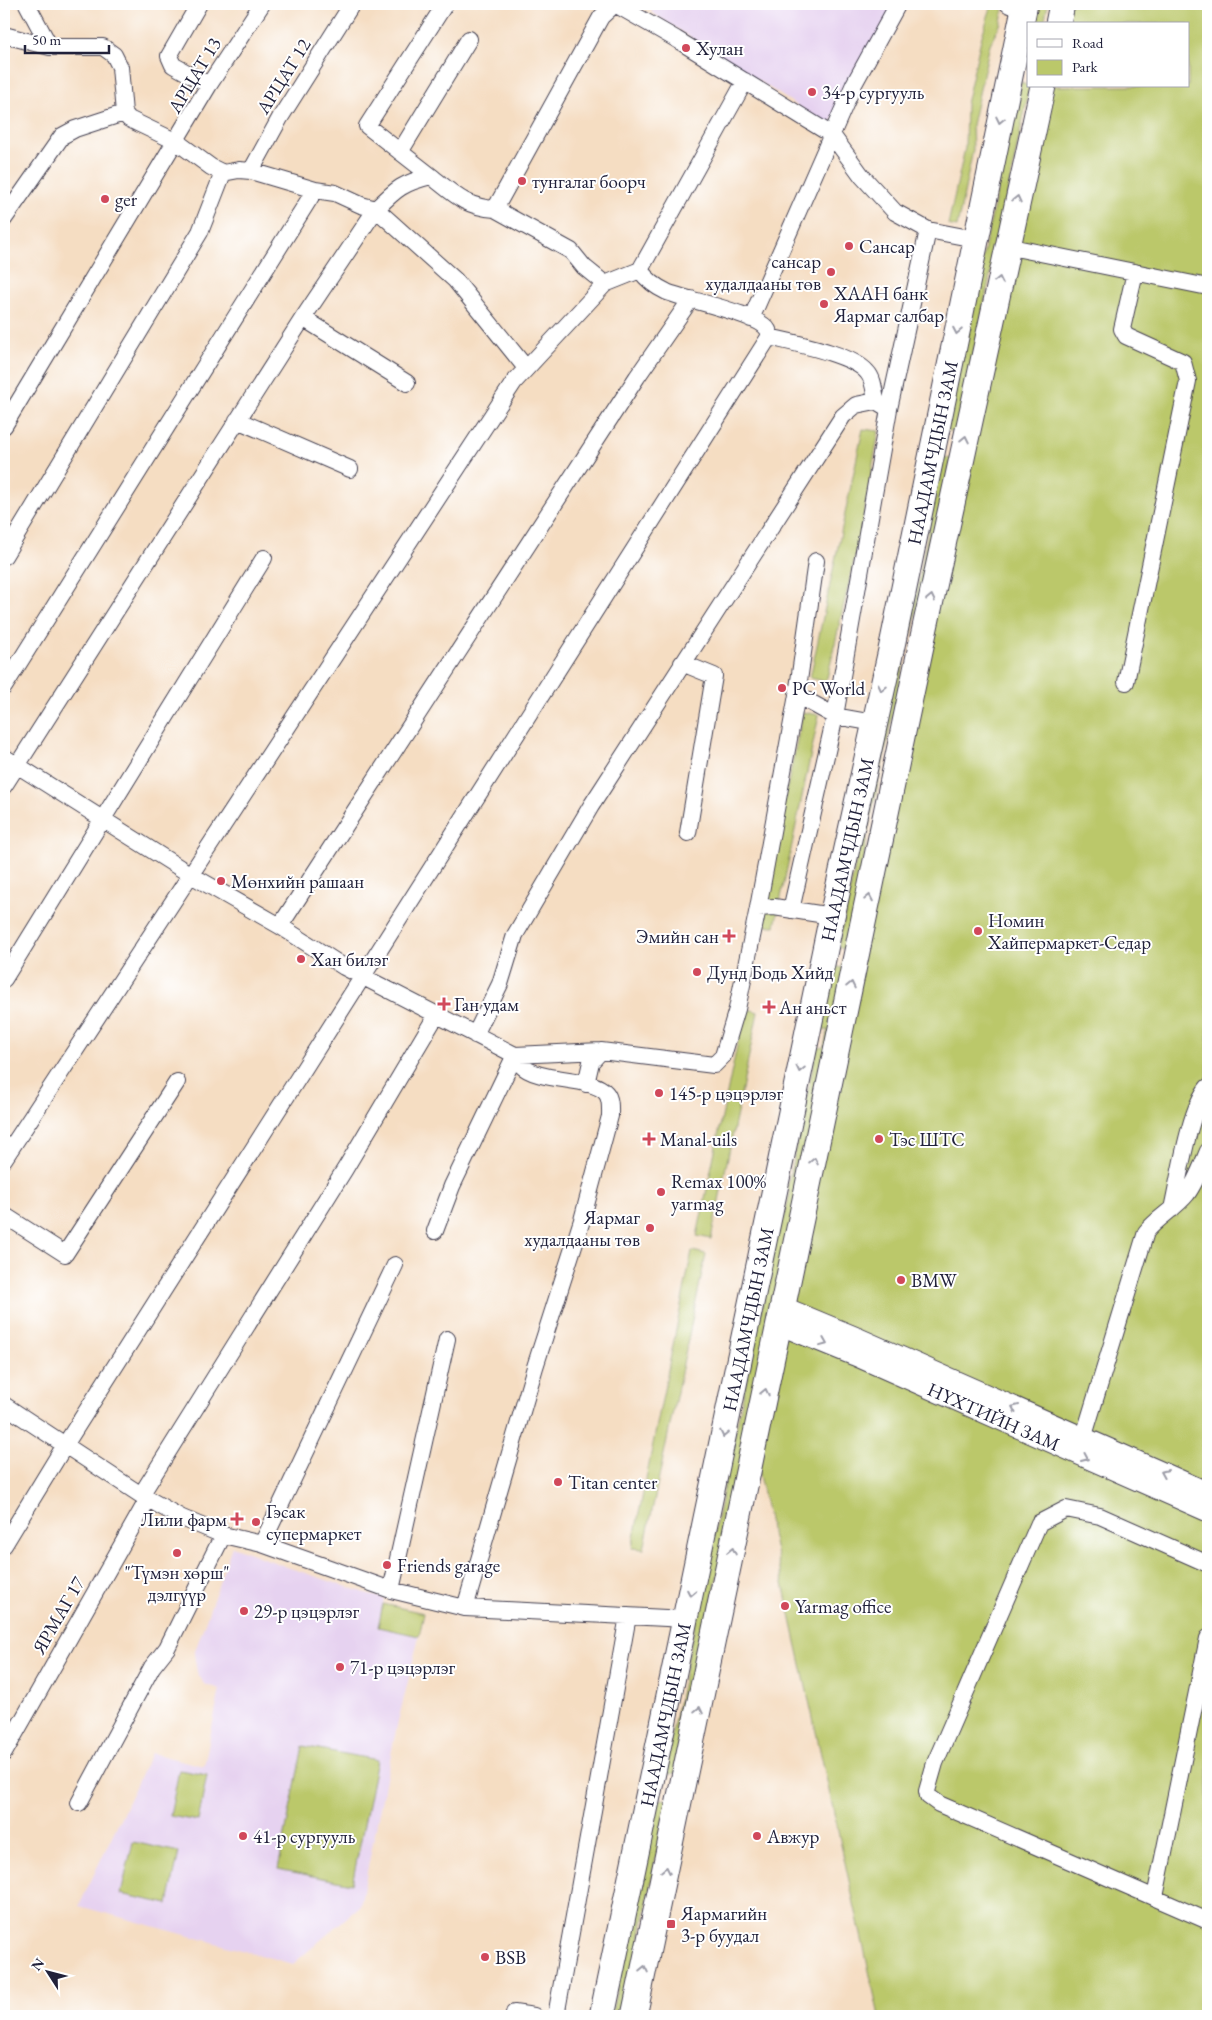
<svg xmlns="http://www.w3.org/2000/svg" width="1212" height="2020" viewBox="0 0 1212 2020" font-family="'EB Garamond',serif">
	<rect width="100%" height="100%" fill="#fff"/>
	<filter id="ink" filterUnits="userSpaceOnUse"><feTurbulence type="fractalNoise" baseFrequency=".02" numOctaves="2"/><feDisplacementMap in="SourceGraphic" scale="10" xChannelSelector="R" yChannelSelector="G"/><feConvolveMatrix kernelMatrix="1 2 1 2 8 2 1 2 1" color-interpolation-filters="sRGB"/></filter>
	<filter id="wash" filterUnits="userSpaceOnUse"><feTurbulence type="fractalNoise" baseFrequency=".0096" numOctaves="4" result="noise"/><feDisplacementMap in="SourceGraphic" scale="20" xChannelSelector="R" yChannelSelector="G"/><feGaussianBlur stdDeviation="1.12" result="paint"/><feColorMatrix in="noise" values="0 0 0 0 0 0 0 0 0 0 0 0 0 0 0 0 0 1.4 0 .05"/><feComposite in="paint" operator="in"/></filter>
	<g filter="url(#wash)">
		<rect width="100%" height="100%" fill="#f5ddc2"/>
		<path fill="#e6d2f0" d="M656 4H894L829 126 651 12Z
			M232 1546 287 1567 384 1599 378 1627 419 1636 396 1730 360 1906 293 1964 79 1906 151 1753 204 1766 220 1689 204 1684 197 1672 194 1654Z"/>
		<path fill="#bbc86a" stroke="#6e7552" d="M992 4H1005L1000 25 990 44 972 125 973 150 957 227 948 225 965 148 966 104 981 39Z
			M1034 4H1048L1044 24H1029Z
			M1065 4H1208V2016H879L749 1430 675 1773 669 1774 664 1770 780 1221 784 1219 790 1193 787 1188 817 1048 824 1047 828 1030 819 1031 832 965 842 968 846 950 838 947 899 657 904 663 867 835 861 885 1046 86H1188V24H1061Z
			M1021 82 1029 87 1028 95 957 433 945 430Z
			M863 429 879 431 861 530 827 678 824 681 810 678Z
			M940 456 951 459 911 635 909 630 932 512Z
			M803 712 819 715 775 926 758 925Z
			M745 1008 758 1012 711 1239 697 1236Z
			M692 1251 706 1254 644 1549 632 1548Z
			M383 1604 424 1613 419 1636 378 1627Z
			M303 1746 377 1760 352 1884 278 1869Z
			M179 1770 207 1775 198 1821 170 1816Z
			M665 1799 667 1801 625 2016H611L659 1800Z
			M133 1842 179 1852 168 1904 121 1894Z"/>
	</g>
	<g filter="url(#ink)">
		<g fill="none" stroke-linecap="round" stroke-linejoin="round">
			<defs>
				<path id="minor" d="M27 4 50 47
					M199 4 169 56 173 65 209 85
					M615 4 676 39 832 135 862 176 895 212 928 230 975 239
					M1008 4 1010 5
					M4 35 50 47H103L114 55 120 67 124 113 129 119 177 142 211 167 223 173 239 170 251 171 315 190 335 193 361 205 376 209C397 188 403 183 431 176 454 194 465 207 495 209L601 17 615 4
					M400 152 469 39
					M251 171 280 118 352 4
					M431 176 367 126 445 4
					M495 209 571 251 584 267 605 284
					M4 219 62 136 75 129 124 113
					M1006 246 1208 287
					M303 318 407 383
					M751 319 854 84 898 4
					M769 337C793 343 852 354 867 372 874 379 874 391 876 401
					M237 420 350 469
					M4 426 209 85 262 4
					M4 556 200 232 223 173
					M682 663 714 676 688 833
					M1126 682 1188 381 1183 362 1126 336 1122 329 1135 272
					M4 687 315 190
					M797 695 835 716 874 723
					M4 757 191 875 280 926 344 967 515 1055 601 1051 714 1065 723 1056 737 1009 758 908 797 695 816 561
					M4 786 303 318 376 209 455 280 526 368
					M758 908 774 907 832 916
					M791 910 835 716 889 409 928 230
					M280 926 637 377 691 299
					M4 979 264 558
					M475 1035 500 984 515 935 591 806 843 416 856 405 876 401 889 409
					M586 1084 591 1062 601 1051
					M4 1159 514 382 605 284 640 270 745 81
					M1172 1209C1179 1179 1189 1109 1208 1087
					M4 1215 65 1254 177 1082
					M435 1231 452 1186 515 1055
					M4 1405 141 1495 182 1518 223 1535 262 1544 391 1590 465 1608 686 1619
					M1083 1439 1146 1232C1158 1217 1175 1209 1187 1194 1196 1182 1202 1165 1208 1151
					M141 1495 345 1169 437 1014
					M262 1544 395 1265
					M4 1545 65 1445 769 337C769 335 769 332 768 330 760 314 686 300 667 292 656 287 647 280 640 270
					M1208 1564 1100 1516 1066 1509 1039 1523 935 1763 927 1791 928 1796 939 1804 1208 1921
					M391 1590 447 1339
					M465 1608 535 1367 582 1220 610 1116C610 1109 611 1099 606 1093 592 1076 538 1083 521 1065 518 1063 516 1058 515 1055
					M4 1753 148 1499
					M79 1803 152 1667 167 1648 223 1535
					M1155 1897 1208 1638
					M514 2013 534 2016
					M556 2016 628 1616"/>
				<g id="major">
					<path d="M782 1307 859 1339 1208 1493"/>
					<path id="s1" d="M779 1324 855 1355 1208 1511"/>
				</g>
				<g id="highway">
					<path d="M1058 24 1062 4"/>
					<path id="s2" d="M602 2016 832 916 893 641 1025 4"/>
					<path d="M634 2016 921 646 1043 86"/>
				</g>
			</defs>
			<use href="#minor" stroke="#423e4f" stroke-width="18"/>
			<use href="#major" stroke="#423e4f" stroke-width="23"/>
			<use href="#highway" stroke="#423e4f" stroke-width="27"/>
			<use href="#minor" stroke="#fff" stroke-width="16"/>
			<use href="#major" stroke="#fff" stroke-width="21"/>
			<use href="#highway" stroke="#fff" stroke-width="25"/>
		</g>
		<defs><path id="oneway-chevron" d="M-2-3.5L2.5 0L-2 3.5" fill="none" stroke-width="1.6" stroke-linecap="round" stroke-linejoin="round" transform="scale(1.25)"/></defs>
		<g stroke="#9c9ca7">
			<use href="#oneway-chevron" transform="translate(1000 120) rotate(102)"/>
			<use href="#oneway-chevron" transform="translate(1017 199) rotate(-77)"/>
			<use href="#oneway-chevron" transform="translate(999 280) rotate(-78)"/>
			<use href="#oneway-chevron" transform="translate(957 331) rotate(101)"/>
			<use href="#oneway-chevron" transform="translate(965 439) rotate(-78)"/>
			<use href="#oneway-chevron" transform="translate(931 598) rotate(-78)"/>
			<use href="#oneway-chevron" transform="translate(882 688) rotate(103)"/>
			<use href="#oneway-chevron" transform="translate(869 898) rotate(-79)"/>
			<use href="#oneway-chevron" transform="translate(851 985) rotate(-78)"/>
			<use href="#oneway-chevron" transform="translate(800 1069) rotate(102)"/>
			<use href="#oneway-chevron" transform="translate(814 1161) rotate(-78)"/>
			<use href="#oneway-chevron" transform="translate(824 1343) rotate(22)"/>
			<use href="#oneway-chevron" transform="translate(765 1392) rotate(-78)"/>
			<use href="#oneway-chevron" transform="translate(1015 1408) rotate(-156)"/>
			<use href="#oneway-chevron" transform="translate(724 1434) rotate(102)"/>
			<use href="#oneway-chevron" transform="translate(1085 1458) rotate(24)"/>
			<use href="#oneway-chevron" transform="translate(1164 1473) rotate(-157)"/>
			<use href="#oneway-chevron" transform="translate(732 1551) rotate(-78)"/>
			<use href="#oneway-chevron" transform="translate(691 1593) rotate(101)"/>
			<use href="#oneway-chevron" transform="translate(699 1710) rotate(-78)"/>
			<use href="#oneway-chevron" transform="translate(666 1870) rotate(-78)"/>
			<use href="#oneway-chevron" transform="translate(644 1969) rotate(-78)"/>
		</g>
	</g>
	<g fill="#d1495b" stroke="#fff" stroke-width="2">
		<circle cx="686" cy="48" r="5"/>
		<circle cx="812" cy="92" r="5"/>
		<circle cx="522" cy="181" r="5"/>
		<circle cx="105" cy="199" r="5"/>
		<circle cx="849" cy="246" r="5"/>
		<circle cx="831" cy="272" r="5"/>
		<circle cx="824" cy="304" r="5"/>
		<circle cx="782" cy="688" r="5"/>
		<circle cx="221" cy="881" r="5"/>
		<circle cx="978" cy="931" r="5"/>
		<path d="M726.5 928.5h5v5h5v5h-5v5h-5v-5h-5v-5h5z"/>
		<circle cx="301" cy="959" r="5"/>
		<circle cx="697" cy="972" r="5"/>
		<path d="M441.5 996.5h5v5h5v5h-5v5h-5v-5h-5v-5h5z"/>
		<path d="M766.5 999.5h5v5h5v5h-5v5h-5v-5h-5v-5h5z"/>
		<circle cx="659" cy="1093" r="5"/>
		<path d="M646.5 1131.5h5v5h5v5h-5v5h-5v-5h-5v-5h5z"/>
		<circle cx="879" cy="1139" r="5"/>
		<circle cx="661" cy="1192" r="5"/>
		<circle cx="650" cy="1228" r="5"/>
		<circle cx="901" cy="1280" r="5"/>
		<circle cx="558" cy="1482" r="5"/>
		<path d="M234.5 1511.5h5v5h5v5h-5v5h-5v-5h-5v-5h5z"/>
		<circle cx="256" cy="1522" r="5"/>
		<circle cx="177" cy="1553" r="5"/>
		<circle cx="387" cy="1565" r="5"/>
		<circle cx="785" cy="1606" r="5"/>
		<circle cx="244" cy="1611" r="5"/>
		<circle cx="340" cy="1667" r="5"/>
		<circle cx="243" cy="1836" r="5"/>
		<circle cx="757" cy="1836" r="5"/>
		<rect x="666" y="1919" width="10" height="10" rx="2.5"/>
		<circle cx="485" cy="1957" r="5"/>
	</g>
	<g text-anchor="middle" stroke-width="4" stroke-linejoin="round" paint-order="stroke">
		<g font-size="19" fill="#22223b" stroke="#fff" text-anchor="start">
			<text x="696" y="55">Хулан</text>
			<text x="822" y="99">34-р сургууль</text>
			<text x="532" y="188">тунгалаг боорч</text>
			<text x="115" y="206">ger</text>
			<text x="859" y="253">Сансар</text>
			<text x="821" y="268" text-anchor="end">сансар<tspan x="821" dy="22">худалдааны төв</tspan></text>
			<text x="834" y="300">ХААН банк<tspan x="834" dy="22">Яармаг салбар</tspan></text>
			<text x="792" y="695">PC World</text>
			<text x="231" y="888">Мөнхийн рашаан</text>
			<text x="988" y="927">Номин<tspan x="988" dy="22">Хайпермаркет-Седар</tspan></text>
			<text x="719" y="943" text-anchor="end">Эмийн сан</text>
			<text x="311" y="966">Хан билэг</text>
			<text x="707" y="979">Дунд Бодь Хийд</text>
			<text x="454" y="1011">Ган удам</text>
			<text x="779" y="1014">Ан аньст</text>
			<text x="669" y="1100">145-р цэцэрлэг</text>
			<text x="660" y="1146">Manal-uils</text>
			<text x="889" y="1146">Тэс ШТС</text>
			<text x="671" y="1188">Remax 100%<tspan x="671" dy="22">yarmag</tspan></text>
			<text x="640" y="1224" text-anchor="end">Яармаг<tspan x="640" dy="22">худалдааны төв</tspan></text>
			<text x="911" y="1287">BMW</text>
			<text x="568" y="1489">Titan center</text>
			<text x="266" y="1518">Гэсак<tspan x="266" dy="22">супермаркет</tspan></text>
			<text x="227" y="1526" text-anchor="end">Лили фарм</text>
			<text x="397" y="1572">Friends garage</text>
			<text x="177" y="1579" text-anchor="middle">"Түмэн хөрш"<tspan x="177" dy="22">дэлгүүр</tspan></text>
			<text x="795" y="1613">Yarmag office</text>
			<text x="254" y="1618">29-р цэцэрлэг</text>
			<text x="350" y="1674">71-р цэцэрлэг</text>
			<text x="253" y="1843">41-р сургууль</text>
			<text x="767" y="1843">Авжур</text>
			<text x="681" y="1920">Яармагийн<tspan x="681" dy="22">3-р буудал</tspan></text>
			<text x="495" y="1964">BSB</text>
		</g>
		<g font-size="19" fill="#22223b" stroke="#fff">
			<text transform="translate(194 75) rotate(-59)" y="7">АРЦАТ 13</text>
			<text transform="translate(283 76) rotate(-58)" y="7">АРЦАТ 12</text>
			<text dy="7" stroke="none"><textPath href="#s2" startOffset="1598">НААДАМЧДЫН ЗАМ</textPath></text>
			<text dy="7" stroke="none"><textPath href="#s2" startOffset="1192">НААДАМЧДЫН ЗАМ</textPath></text>
			<text dy="7" stroke="none"><textPath href="#s2" startOffset="712">НААДАМЧДЫН ЗАМ</textPath></text>
			<text dy="7" stroke="none"><textPath href="#s1" startOffset="234">НҮХТИЙН ЗАМ</textPath></text>
			<text transform="translate(58 1615) rotate(-60)" y="7">ЯРМАГ 17</text>
			<text dy="7" stroke="none"><textPath href="#s2" startOffset="308">НААДАМЧДЫН ЗАМ</textPath></text>
		</g>
	</g>
	<rect width="1212" height="2020" fill="none" stroke="#fff" stroke-width="20"/>
	<rect x="1027" y="22" width="162" height="65" fill="#ffffff" stroke="#a7a7b1"/>
	<rect x="1037" y="39" width="25" height="8" fill="#ffffff" stroke="#a7a7b1"/>
	<text x="1072" y="48" font-size="15" fill="#22223b">Road</text>
	<rect x="1037" y="60" width="25" height="15" fill="#bbc86a" stroke="#a7a7b1"/>
	<text x="1072" y="72" font-size="15" fill="#22223b">Park</text>
	<g transform="translate(48 1972) rotate(306)" stroke="#ffffff" stroke-width="4" paint-order="stroke">
	<path d="M0-4L9 19L0 12L-9 19Z" fill="#22223b"/>
	<text y="-8" font-size="14" font-weight="bold" text-anchor="middle" fill="#22223b">N</text>
	</g>
	<path d="M25 45v8h84v-8" fill="none" stroke="#22223b" stroke-width="2.5"/>
	<text x="32" y="45" font-size="15" fill="#22223b" stroke="#ffffff" stroke-width="4" paint-order="stroke">50 m</text>
</svg>
